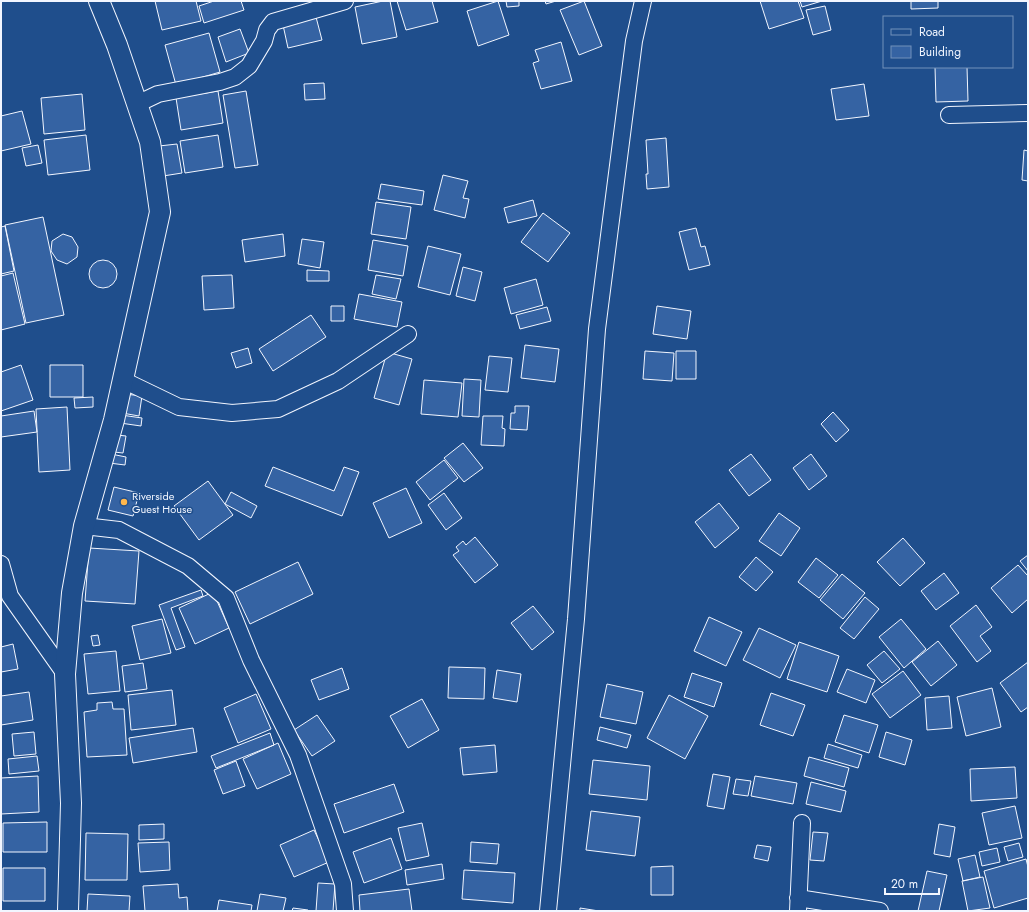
<svg xmlns="http://www.w3.org/2000/svg" width="1029" height="912" viewBox="0 0 1029 912" font-family="Jost,sans-serif">
	<rect width="100%" height="100%" fill="#1f4e8c"/>
	<path fill="#3563a3" stroke="#f2f6ff" d="M155 1H196L201 21 162 30Z
		M214 1H241L244 10 204 23 199 6Z
		M383 1H390L397 37 362 44 355 7Z
		M397 1H432L438 22 406 30Z
		M498 1 509 35 478 46 467 11Z
		M506 1H519V6L507 7Z
		M545 1H556L546 4Z
		M584 1 602 46 579 55 560 10Z
		M760 1H798L804 18 769 29Z
		M800 1H822L802 7Z
		M911 1H938V8L911 9Z
		M825 6 831 30 813 35 806 10Z
		M316 17 322 40 288 48 283 25Z
		M240 29 249 53 226 62 218 37Z
		M209 33 220 72 176 85 165 45Z
		M561 42 572 81 541 89 533 63 539 61 535 50Z
		M935 67H967L968 101 936 102Z
		M324 83 325 99 305 100 304 84Z
		M864 84 869 116 836 120 831 89Z
		M218 91 223 123 181 130 176 98Z
		M246 91 258 165 235 168 223 95Z
		M82 94 85 130 44 134 41 98Z
		M22 111 31 144 1 151V116Z
		M86 135 90 170 48 175 44 140Z
		M218 135 223 167 185 173 180 141Z
		M666 138 669 187 647 189 646 174H648L646 140Z
		M177 144 182 173 163 176 159 146Z
		M38 145 42 163 26 166 22 148Z
		M1024 150 1028 151V181L1022 180Z
		M443 175 468 181 463 198 469 199 465 218 434 210Z
		M381 184 424 191 422 205 378 199Z
		M533 200 537 216 508 223 504 208Z
		M376 202 411 207 406 239 371 234Z
		M543 213 570 233 548 262 521 242Z
		M43 217 64 315 26 323 5 225Z
		M5 226 14 271 1 274V227Z
		M696 228 701 247 705 246 710 265 689 270 679 232Z
		M63 234 72 237 78 247 77 257 67 264 57 260 51 251 52 241Z
		M283 234 285 256 245 262 242 240Z
		M302 239 324 242 320 268 298 264Z
		M373 240 408 246 403 276 368 270Z
		M428 246 461 254 450 295 418 287Z
		M89 274a14 14 0 1 1 28 0a14 14 0 1 1-28 0Z
		M463 267 482 272 475 301 456 296Z
		M307 270 329 271V281H307Z
		M13 273 25 324 1 330V276Z
		M232 275 234 308 204 310 202 276Z
		M376 275 401 279 396 299 372 294Z
		M536 279 543 305 511 314 504 288Z
		M359 294 402 302 397 327 354 319Z
		M331 306H344V321H331Z
		M657 306 691 311 687 339 653 334Z
		M547 307 551 321 520 329 516 315Z
		M311 315 326 337 273 371 259 349Z
		M525 345 559 349 555 382 521 378Z
		M248 348 252 363 236 368 231 353Z
		M645 351 674 353 672 381 643 379Z
		M676 351H696V379H676Z
		M387 352 412 359 399 405 374 398Z
		M489 356 512 358 508 392 485 390Z
		M21 365 33 400 1 411V372Z
		M50 365H83V397H50Z
		M464 379 481 380 479 417 462 416Z
		M424 380 462 383 458 417 421 414Z
		M125 394 142 396 139 416 122 413Z
		M93 397V407L75 408 74 398Z
		M515 406H529L527 430 510 429 511 413H515Z
		M67 407 70 470 39 472 36 409Z
		M34 411 37 432 1 437V416Z
		M833 412 849 430 836 442 821 424Z
		M121 415 142 418 141 426 120 423Z
		M483 416H503L502 428 505 429 504 446 481 445Z
		M117 435 126 436 123 453 114 452Z
		M463 443 483 468 464 482 444 458Z
		M111 454 126 457 125 465 109 463Z
		M751 454 771 480 749 496 729 470Z
		M811 454 827 476 809 490 793 468Z
		M444 460 458 478 430 500 416 482Z
		M273 467 334 491 344 467 359 472 342 516 265 486Z
		M208 481 233 515 199 540 174 506Z
		M114 487 139 493 133 516 108 510Z
		M406 488 422 523 389 538 373 503Z
		M231 492 257 506 251 518 225 504Z
		M444 493 462 518 446 530 428 505Z
		M719 503 739 528 715 548 695 522Z
		M779 513 800 528 781 556 759 541Z
		M475 537 498 565 475 583 453 555 459 551 456 547 463 541 466 545Z
		M903 538 925 563 900 586 877 562Z
		M89 548 139 551 135 604 85 601Z
		M1028 555V571L1020 561Z
		M756 557 773 572 756 591 739 577Z
		M816 558 838 575 819 598 798 582Z
		M298 562 313 594 250 624 235 592Z
		M1018 565 1028 576V599L1012 613 991 588Z
		M944 573 959 593 936 610 921 591Z
		M842 574 865 593 843 619 820 600Z
		M201 590 203 596 171 608 185 647 176 650 159 605Z
		M213 592 229 628 195 644 179 608Z
		M865 597 879 609 854 639 840 628Z
		M976 605 992 627 980 636 991 651 977 662 950 626Z
		M533 606 554 632 532 650 511 623Z
		M709 617 742 632 726 666 694 651Z
		M162 619 171 653 140 660 132 626Z
		M901 619 926 649 904 668 879 637Z
		M759 628 796 645 780 678 743 660Z
		M98 635 100 645 93 646 91 636Z
		M938 641 957 665 931 686 912 662Z
		M799 642 839 656 827 692 787 679Z
		M13 644 18 669 1 672V647Z
		M116 651 120 691 88 694 84 654Z
		M884 651 900 669 882 683 867 665Z
		M1028 662V707L1021 712 1000 683Z
		M143 663 147 689 125 692 122 666Z
		M449 667 485 668 484 699 448 698Z
		M342 668 349 689 319 700 311 680Z
		M847 669 875 680 866 703 837 692Z
		M497 670 521 674 517 702 493 698Z
		M903 671 921 695 890 718 872 694Z
		M692 673 722 683 714 707 684 697Z
		M607 684 643 692 636 724 600 717Z
		M992 688 1001 727 966 736 957 697Z
		M172 690 176 725 131 730 128 695Z
		M29 692 33 720 1 725V696Z
		M771 693 805 705 793 736 760 725Z
		M256 694 271 729 238 743 224 708Z
		M669 695 708 716 685 759 647 738Z
		M949 696 952 728 927 730 925 698Z
		M422 699 439 730 408 748 390 716Z
		M112 702 113 709H124L127 755 87 757 84 712 97 710V703Z
		M317 715 335 741 312 756 294 730Z
		M844 715 878 725 869 753 835 742Z
		M600 727 631 735 627 748 597 740Z
		M193 728 197 752 133 763 129 738Z
		M34 732 36 754 14 756 12 734Z
		M886 732 912 740 905 765 879 757Z
		M270 733 274 745 216 768 211 756Z
		M278 743 291 774 257 789 243 759Z
		M828 744 862 755 858 768 824 758Z
		M495 745 497 772 463 775 460 748Z
		M37 756 39 771 9 774 8 759Z
		M809 757 849 768 844 787 804 776Z
		M593 760 650 766 647 800 589 794Z
		M236 761 245 786 223 794 214 770Z
		M1015 767 1017 798 971 801 970 769Z
		M713 774 730 777 724 809 707 806Z
		M38 776 39 812 1 814V778Z
		M755 776 797 783 793 804 751 796Z
		M736 779 751 781 748 796 733 794Z
		M811 782 846 791 841 812 806 804Z
		M394 784 404 812 344 833 334 804Z
		M1015 806 1022 838 989 845 982 813Z
		M591 811 640 817 635 856 586 850Z
		M47 822V852H3V823Z
		M422 823 429 856 406 861 398 828Z
		M164 824V839L139 840V825Z
		M939 824 955 827 950 857 934 854Z
		M314 830 329 862 294 877 280 845Z
		M813 832 828 833 824 861 810 860Z
		M86 833 128 834 127 880H85Z
		M391 838 402 869 364 883 353 852Z
		M169 842 170 870 140 872 138 843Z
		M471 842 499 844 497 864 470 862Z
		M1019 843 1023 857 1008 861 1004 847Z
		M757 845 771 847 768 861 754 858Z
		M997 848 1000 862 982 866 979 852Z
		M975 855 980 877 963 881 958 859Z
		M1026 859 1028 867V898L994 908 984 871Z
		M442 864 444 879 407 885 405 870Z
		M673 866V895H651V867Z
		M3 868H45V901H3Z
		M464 870 515 873 513 903 462 899Z
		M927 871 947 875 939 911H918Z
		M983 877 990 908 968 911 962 881Z
		M318 883 335 884 333 911H316Z
		M178 884 179 898 187 897 188 911H145L143 886Z
		M409 889 412 911H360L359 895Z
		M88 894 130 896 129 911H87Z
		M260 894 286 898 283 911H257Z
		M219 900 252 905 251 911H217Z
		M293 908 308 910V911H292Z
		M580 908 599 911H580Z"/>
	<g fill="none" stroke-linecap="round" stroke-linejoin="round">
		<defs>
			<path id="minor" d="M137 104 158 94 220 82 235 77 249 66 264 41 267 30 273 22 345 1
				M949 115 1028 113
				M123 380 179 407 232 413 278 409 338 381 408 334
				M84 526 119 530 188 566 226 598 251 660 298 755 343 884 345 911
				M1 564 10 596 65 674
				M798 898 880 911
				M548 911 576 619 597 329 634 41 643 1
				M798 911 802 823"/>
			<path id="tertiary" d="M68 911 71 803 65 674 72 593 84 526 114 420 160 212 150 142 117 45 99 1"/>
		</defs>
		<use href="#minor" stroke="#f2f6ff" stroke-width="18"/>
		<use href="#tertiary" stroke="#f2f6ff" stroke-width="22"/>
		<use href="#minor" stroke="#1f4e8c" stroke-width="16"/>
		<use href="#tertiary" stroke="#1f4e8c" stroke-width="20"/>
	</g>
	<circle fill="#ffb74d" stroke="#1f4e8c" stroke-width="1.5" cx="124" cy="502" r="4"/>
	<g text-anchor="middle" stroke-width="3" stroke-linejoin="round" paint-order="stroke">
		<g font-size="11" fill="#f2f6ff" stroke="#1f4e8c" text-anchor="start">
			<text x="132" y="500">Riverside<tspan x="132" dy="13">Guest House</tspan></text>
		</g>
	</g>
	<rect width="1029" height="912" fill="none" stroke="#f2f6ff" stroke-width="4"/>
	<rect x="883" y="16" width="130" height="52" fill="#1f4e8c" stroke="#7391ba"/>
	<rect x="891" y="29" width="20" height="6" fill="#1f4e8c" stroke="#7391ba"/>
	<text x="919" y="36" font-size="12" fill="#f2f6ff">Road</text>
	<rect x="891" y="46" width="20" height="12" fill="#3563a3" stroke="#7391ba"/>
	<text x="919" y="56" font-size="12" fill="#f2f6ff">Building</text>
	<path d="M885 888v6h54v-6" fill="none" stroke="#f2f6ff" stroke-width="2"/>
	<text x="891" y="888" font-size="12" fill="#f2f6ff" stroke="#1f4e8c" stroke-width="3" paint-order="stroke">20 m</text>
</svg>
